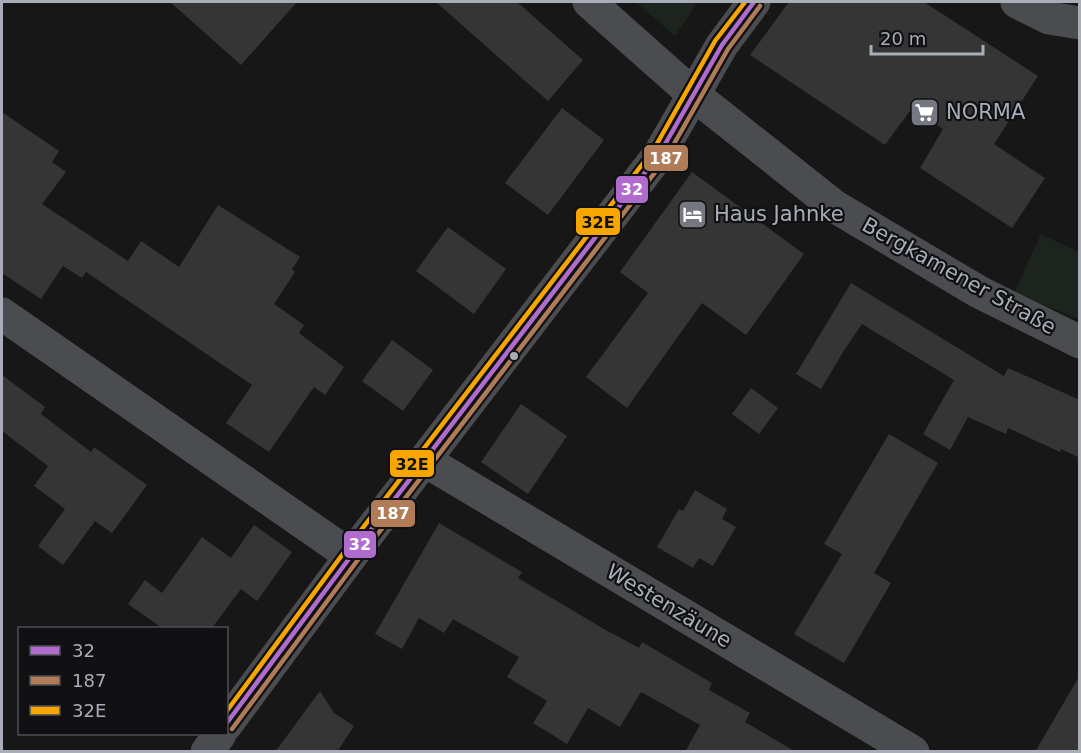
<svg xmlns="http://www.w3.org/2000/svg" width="1081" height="753" viewBox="0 0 1081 753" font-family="'DejaVu Sans',sans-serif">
	<rect width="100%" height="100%" fill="#171717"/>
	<path fill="#1d241e" d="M636 2H698L675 36Z
		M1041 234 1079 252V319L1014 293Z"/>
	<path fill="#353536" d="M170 2H297L241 65Z
		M436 2H517L583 60 548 101Z
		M789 2H924L1038 76 994 144 1045 178 1012 228 920 168 943 129 912 108 885 145 750 55Z
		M562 108 604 140 548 215 505 183Z
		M2 112 59 151 52 162 66 172 42 204 128 261 141 241 179 267 218 205 300 257 292 269 295 272 274 304 304 325 299 333 344 367 325 395 314 387 269 452 226 423 252 385 86 272 82 278 63 266 41 299 2 273Z
		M692 172 804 254 746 335 702 303 627 408 586 377 648 293 620 272Z
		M448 227 506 269 474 314 416 271Z
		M851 283 1004 376 1008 368 1080 400V458L1061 449 1060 452 1008 428 1006 434 968 417 950 450 923 434 954 380 862 324 845 349 821 389 796 374Z
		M392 340 433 370 403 411 362 381Z
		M2 375 45 407 41 414 91 452 94 447 147 485 112 533 95 521 63 565 38 546 65 509 34 486 48 466 2 431Z
		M751 388 778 408 759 434 732 414Z
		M521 404 567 436 528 494 481 462Z
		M889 434 938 463 874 573 891 583 844 663 794 634 842 554 824 544Z
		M695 490 727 509 722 519 736 527 713 566 699 558 693 568 657 547 679 509 683 511Z
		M439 523 522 572 518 578 604 629 639 648 642 642 712 683 709 690 750 713 745 722 796 752H685L700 725 641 692 620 727 588 708 567 744 533 723 547 701 507 677 519 657 453 619 444 633 419 618 402 649 375 634Z
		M254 525 292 552 257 601 241 589 212 628H162L128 604 145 580 162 593 202 537 231 558Z
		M1080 675V752H1035Z
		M320 691 334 713 354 726 337 752H275Z"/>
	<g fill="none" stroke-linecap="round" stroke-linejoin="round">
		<path stroke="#4b4c50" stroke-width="33" d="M589 2 694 95 834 206 979 292 1080 342
			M1017 2 1049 18 1080 23
			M2 314 351 556
			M424 460 913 752
			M226 725 351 556 660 153 722 45 754 2
			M207 752 220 734"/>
		<defs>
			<path id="bus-1" d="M226 724 351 556 660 153 722 45 754 2"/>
			<path id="bus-2" d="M232 729 357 561 666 158 728 49 760 6"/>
			<path id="bus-3" d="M226 712 345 551 654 149 715 41 745 2"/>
		</defs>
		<use href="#bus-1" stroke="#111113" stroke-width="9"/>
		<use href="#bus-2" stroke="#111113" stroke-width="9"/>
		<use href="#bus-3" stroke="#111113" stroke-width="9"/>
		<use href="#bus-1" stroke="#b06ccc" stroke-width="4.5"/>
		<use href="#bus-2" stroke="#b07c57" stroke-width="4.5"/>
		<use href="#bus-3" stroke="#f7a600" stroke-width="4.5"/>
	</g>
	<defs>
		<symbol id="supermarket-square" viewBox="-11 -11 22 22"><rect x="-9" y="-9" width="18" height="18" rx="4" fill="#757880" stroke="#111113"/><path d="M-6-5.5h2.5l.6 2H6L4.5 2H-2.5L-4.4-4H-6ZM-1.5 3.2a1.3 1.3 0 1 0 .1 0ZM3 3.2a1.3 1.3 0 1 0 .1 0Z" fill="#fff"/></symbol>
		<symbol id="hotel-square" viewBox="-11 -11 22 22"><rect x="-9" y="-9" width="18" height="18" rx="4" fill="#757880" stroke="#111113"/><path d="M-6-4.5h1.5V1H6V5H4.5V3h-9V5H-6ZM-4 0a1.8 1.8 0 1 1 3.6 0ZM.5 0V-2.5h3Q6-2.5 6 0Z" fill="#fff"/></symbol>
	</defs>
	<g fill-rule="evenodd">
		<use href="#supermarket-square" x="908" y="96" width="33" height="33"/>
		<use href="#hotel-square" x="676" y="198" width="33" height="33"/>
	</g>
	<circle fill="#a8adb8" stroke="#111113" stroke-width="2" cx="514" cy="356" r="5"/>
	<g text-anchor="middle" stroke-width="4.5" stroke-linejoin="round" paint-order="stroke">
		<g font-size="21" fill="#a8adb8" stroke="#111113" text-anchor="start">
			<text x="946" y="119">NORMA</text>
			<text x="714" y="221">Haus Jahnke</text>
		</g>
		<g font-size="21" fill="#a8adb8" stroke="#111113">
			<text transform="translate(959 276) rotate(29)" y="7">Bergkamener Straße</text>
			<text transform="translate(669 606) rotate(31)" y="7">Westenzäune</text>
		</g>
	</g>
	<g stroke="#111113" stroke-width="2">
		<rect x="643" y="144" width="46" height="28" rx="6" fill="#b07c57"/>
		<rect x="615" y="175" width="34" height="29" rx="6" fill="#b06ccc"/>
		<rect x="575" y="207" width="46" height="29" rx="6" fill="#f7a600"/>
		<rect x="389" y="449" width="46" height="29" rx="6" fill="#f7a600"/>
		<rect x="370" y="499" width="46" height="29" rx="6" fill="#b07c57"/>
		<rect x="343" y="530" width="34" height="29" rx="6" fill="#b06ccc"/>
	</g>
	<g font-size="16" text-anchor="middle" font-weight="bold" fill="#fff">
		<text x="666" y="164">187</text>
		<text x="632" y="195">32</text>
		<text x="393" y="519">187</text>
		<text x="360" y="550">32</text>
	</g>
	<g font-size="16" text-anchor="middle" font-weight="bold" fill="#111">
		<text x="598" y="228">32E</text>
		<text x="412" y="470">32E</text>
	</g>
	<rect width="1081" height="753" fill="none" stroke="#a8adb8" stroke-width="6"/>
	<rect x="18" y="627" width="210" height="108" fill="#111113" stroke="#4d4f55" stroke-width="1.5"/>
	<rect x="30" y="646" width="30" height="9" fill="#b06ccc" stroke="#4d4f55" stroke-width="1.5"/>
	<text x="72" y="657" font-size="18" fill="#a8adb8">32</text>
	<rect x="30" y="676" width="30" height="9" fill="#b07c57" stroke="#4d4f55" stroke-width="1.5"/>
	<text x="72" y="687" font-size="18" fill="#a8adb8">187</text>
	<rect x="30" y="706" width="30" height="9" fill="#f7a600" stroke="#4d4f55" stroke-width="1.5"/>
	<text x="72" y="717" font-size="18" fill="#a8adb8">32E</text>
	<path d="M871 45v9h112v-9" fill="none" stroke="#a8adb8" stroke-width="3"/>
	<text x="880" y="45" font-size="18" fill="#a8adb8" stroke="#111113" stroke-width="4.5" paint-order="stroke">20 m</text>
</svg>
